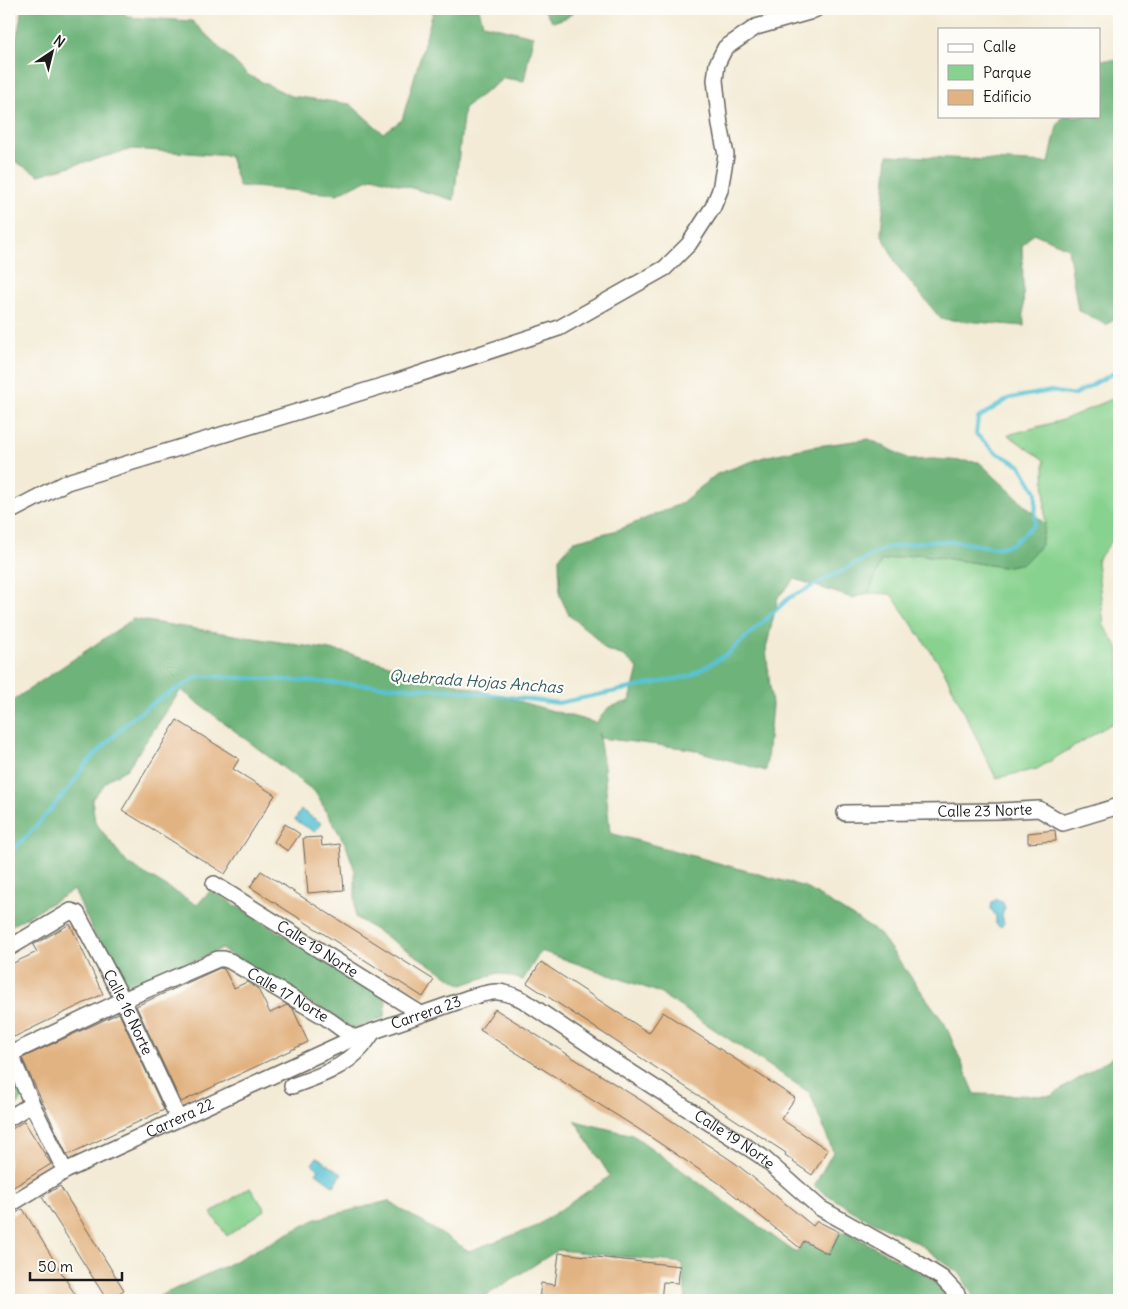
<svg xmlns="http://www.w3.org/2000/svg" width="1128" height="1309" viewBox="0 0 1128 1309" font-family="Delius,sans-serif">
	<rect width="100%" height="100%" fill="#fdfcf7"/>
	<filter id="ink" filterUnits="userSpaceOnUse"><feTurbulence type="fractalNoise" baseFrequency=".02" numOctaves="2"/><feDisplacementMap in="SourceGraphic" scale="10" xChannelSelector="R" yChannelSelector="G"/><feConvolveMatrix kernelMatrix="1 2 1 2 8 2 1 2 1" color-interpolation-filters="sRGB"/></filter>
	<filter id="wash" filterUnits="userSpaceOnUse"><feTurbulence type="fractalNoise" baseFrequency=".0096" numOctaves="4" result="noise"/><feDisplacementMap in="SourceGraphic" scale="20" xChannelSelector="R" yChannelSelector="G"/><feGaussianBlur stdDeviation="1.12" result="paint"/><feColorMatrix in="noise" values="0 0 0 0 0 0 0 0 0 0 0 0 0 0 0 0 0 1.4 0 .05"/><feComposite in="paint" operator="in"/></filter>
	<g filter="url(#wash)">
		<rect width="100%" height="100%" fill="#f3ebd6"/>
		<path fill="#88d28f" stroke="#527756" d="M1119 396V531L1097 561 1104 626 1119 649V719L1037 769 996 778 943 669 891 594 869 593 881 561 917 554 1003 567 1041 545 1045 524 1044 460 1008 435 1063 420Z
			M9 1069 22 1095 17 1106 9 1111Z
			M250 1187 265 1210 227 1236 211 1213Z"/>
		<path fill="#6eb47a" stroke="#45684b" d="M22 9H122L127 17 192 21 248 75 291 96 350 104 383 133 402 120 434 9H479L483 24 533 36 524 81 504 78 464 108 454 200 373 177 337 194 239 186 230 156 132 149 39 175 9 158V80Z
			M543 9H576L568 17 553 22Z
			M1099 60H1119V304L1116 317 1106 325 1078 310 1068 248 1033 233 1022 246 1024 326 941 319 898 267 881 233 888 155 1049 163 1057 126 1063 116H1099Z
			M869 439 911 460 933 459 979 462 1045 524 1041 545 1024 563 1003 567 917 554 881 561 869 593 852 598 795 579 778 597 766 649 772 705 766 771 691 749 600 738 598 732 604 767 610 833 805 887 879 933 945 1024 975 1094 1051 1096 1119 1053V1300H975L961 1275 918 1243 859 1215 814 1186 833 1152 810 1093 658 992 541 951 523 980 498 973 462 985 355 917V871L346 845 315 792 181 690 127 769 109 779 92 799 95 822 127 863 197 905 211 890 386 999 385 1017 354 1029 221 949 126 992 120 990 74 890 9 927V703L133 619 343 652 596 723 609 707 630 701 638 668 624 656 606 650 592 634 569 615 560 596 559 558 574 541 618 530 680 504 717 474 764 457 810 447Z
			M575 1121 633 1135 796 1253 804 1241 828 1254 839 1232H847L930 1278 944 1290 948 1300H686L682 1263 558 1250 479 1300H151L225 1266 316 1219 388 1201 469 1251 535 1227 610 1176Z"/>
		<path fill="#58c2d4" stroke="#3a6f78" d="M301 810 321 823 315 832 295 820Z
			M997 899 1002 901 1005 908 1002 915 1004 923 1001 927 998 926 996 924V916L991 909 992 902Z
			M317 1157 342 1174 334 1186 316 1173 319 1169 312 1164Z"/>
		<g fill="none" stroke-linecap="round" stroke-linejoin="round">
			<path stroke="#58c2d4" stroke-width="4" d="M9 853 29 834 70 787 85 765 131 719 157 700 200 676 289 680 462 691 558 703 690 676 729 653 789 598 886 548 928 541 960 542 996 548 1012 544 1035 524 1036 492 1020 465 995 452 976 434 978 418 1010 398 1051 391 1074 395 1119 370"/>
		</g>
		<g id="blocks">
			<path fill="#e2b382" d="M177 720 239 759 233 769 275 795 225 874 122 810Z
				M285 824 300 834 288 851 274 842Z
				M1055 830 1056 841 1028 843V833Z
				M321 837 322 846 340 844 344 890 308 893 303 838Z
				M261 871 434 980 423 997 250 887Z
				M70 924 103 994 14 1037 9 1026V965L37 952 33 945Z
				M541 962 649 1033 663 1012 795 1098 781 1119 828 1150 812 1175 793 1162 794 1161 785 1155 786 1153 527 983Z
				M220 968 224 969 234 988 247 982 258 989 270 1013 287 1005 293 1009 308 1042 181 1102 136 1006Z
				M495 1009 642 1101 735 1163 813 1226 817 1221 839 1232 828 1254 804 1241 800 1248 719 1183 637 1128 480 1030Z
				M119 1013 164 1110 67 1155 22 1058Z
				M24 1121 51 1164 9 1190V1131Z
				M60 1186 124 1290 107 1300 42 1197Z
				M23 1209 69 1285 79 1300H9V1217Z
				M559 1253 680 1266 678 1283 663 1282 661 1300H539L541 1283 555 1285Z"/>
		</g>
	</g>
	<g filter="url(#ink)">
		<use href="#blocks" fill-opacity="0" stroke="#67645d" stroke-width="1"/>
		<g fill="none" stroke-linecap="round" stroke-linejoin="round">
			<defs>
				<g id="minor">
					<path d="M9 512 67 482 395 382 559 328 665 268 689 244 713 207 720 190 726 155 720 125 715 80 717 64 725 48 756 27 809 12 816 9"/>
					<path id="s1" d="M845 813 1000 811 1039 809 1063 823 1119 806"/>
					<path id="s2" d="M214 884 421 1014"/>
					<path id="s3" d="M9 948 71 911 77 913 123 1000 178 1118"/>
					<path d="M9 1051 32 1104 65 1171"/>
					<path id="s4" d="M10 1054 123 1000 218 959H224L230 961 325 1017 354 1038"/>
					<path d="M292 1086C317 1077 344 1068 362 1047 366 1042 370 1036 374 1031"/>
					<path d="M9 1118 32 1104"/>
					<path id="s5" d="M9 1205 65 1171 354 1038 468 998C493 991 499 988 523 1000L618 1064 761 1156 820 1208 913 1260 942 1278 957 1294 960 1300"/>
				</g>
			</defs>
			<use href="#minor" stroke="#67645d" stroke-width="18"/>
			<use href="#minor" stroke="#fff" stroke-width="15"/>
		</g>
	</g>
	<g text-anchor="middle" stroke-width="4.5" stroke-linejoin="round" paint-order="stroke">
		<g font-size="15" fill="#1c1c1c" stroke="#fdfcf7">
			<text dy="5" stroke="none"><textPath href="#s1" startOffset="140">Calle 23 Norte</textPath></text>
			<text dy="5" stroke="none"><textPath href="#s2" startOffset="122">Calle 19 Norte</textPath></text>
			<text dy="5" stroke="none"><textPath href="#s4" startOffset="308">Calle 17 Norte</textPath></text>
			<text dy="5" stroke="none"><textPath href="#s3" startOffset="190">Calle 16 Norte</textPath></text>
			<text dy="5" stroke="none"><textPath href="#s5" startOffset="460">Carrera 23</textPath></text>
			<text dy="5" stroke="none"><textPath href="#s5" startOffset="192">Carrera 22</textPath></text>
			<text dy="5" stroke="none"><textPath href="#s5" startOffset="815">Calle 19 Norte</textPath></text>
		</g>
		<g font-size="16" font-style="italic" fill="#345e66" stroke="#fdfcf7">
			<text transform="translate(476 681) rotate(4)" y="6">Quebrada Hojas Anchas</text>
		</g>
	</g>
	<rect width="1128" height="1309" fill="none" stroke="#fdfcf7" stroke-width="30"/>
	<rect x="938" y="28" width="162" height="90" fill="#fdfcf7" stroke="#a3a29f"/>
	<rect x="948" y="44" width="25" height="8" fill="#ffffff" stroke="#a3a29f"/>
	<text x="983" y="52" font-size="15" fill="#1c1c1c">Calle</text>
	<rect x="948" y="65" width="25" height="15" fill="#88d28f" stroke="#a3a29f"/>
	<text x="983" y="78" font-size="15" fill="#1c1c1c">Parque</text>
	<rect x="948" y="90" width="25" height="15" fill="#e2b382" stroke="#a3a29f"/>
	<text x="983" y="102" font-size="15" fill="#1c1c1c">Edificio</text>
	<g transform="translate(52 52) rotate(35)" stroke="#fdfcf7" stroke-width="4" paint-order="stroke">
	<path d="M0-4L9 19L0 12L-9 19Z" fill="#1c1c1c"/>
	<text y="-8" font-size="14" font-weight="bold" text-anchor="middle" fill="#1c1c1c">N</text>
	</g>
	<path d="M30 1272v8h92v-8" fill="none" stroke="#1c1c1c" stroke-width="2.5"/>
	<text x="38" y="1272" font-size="15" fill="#1c1c1c" stroke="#fdfcf7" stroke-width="4" paint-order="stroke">50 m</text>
</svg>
